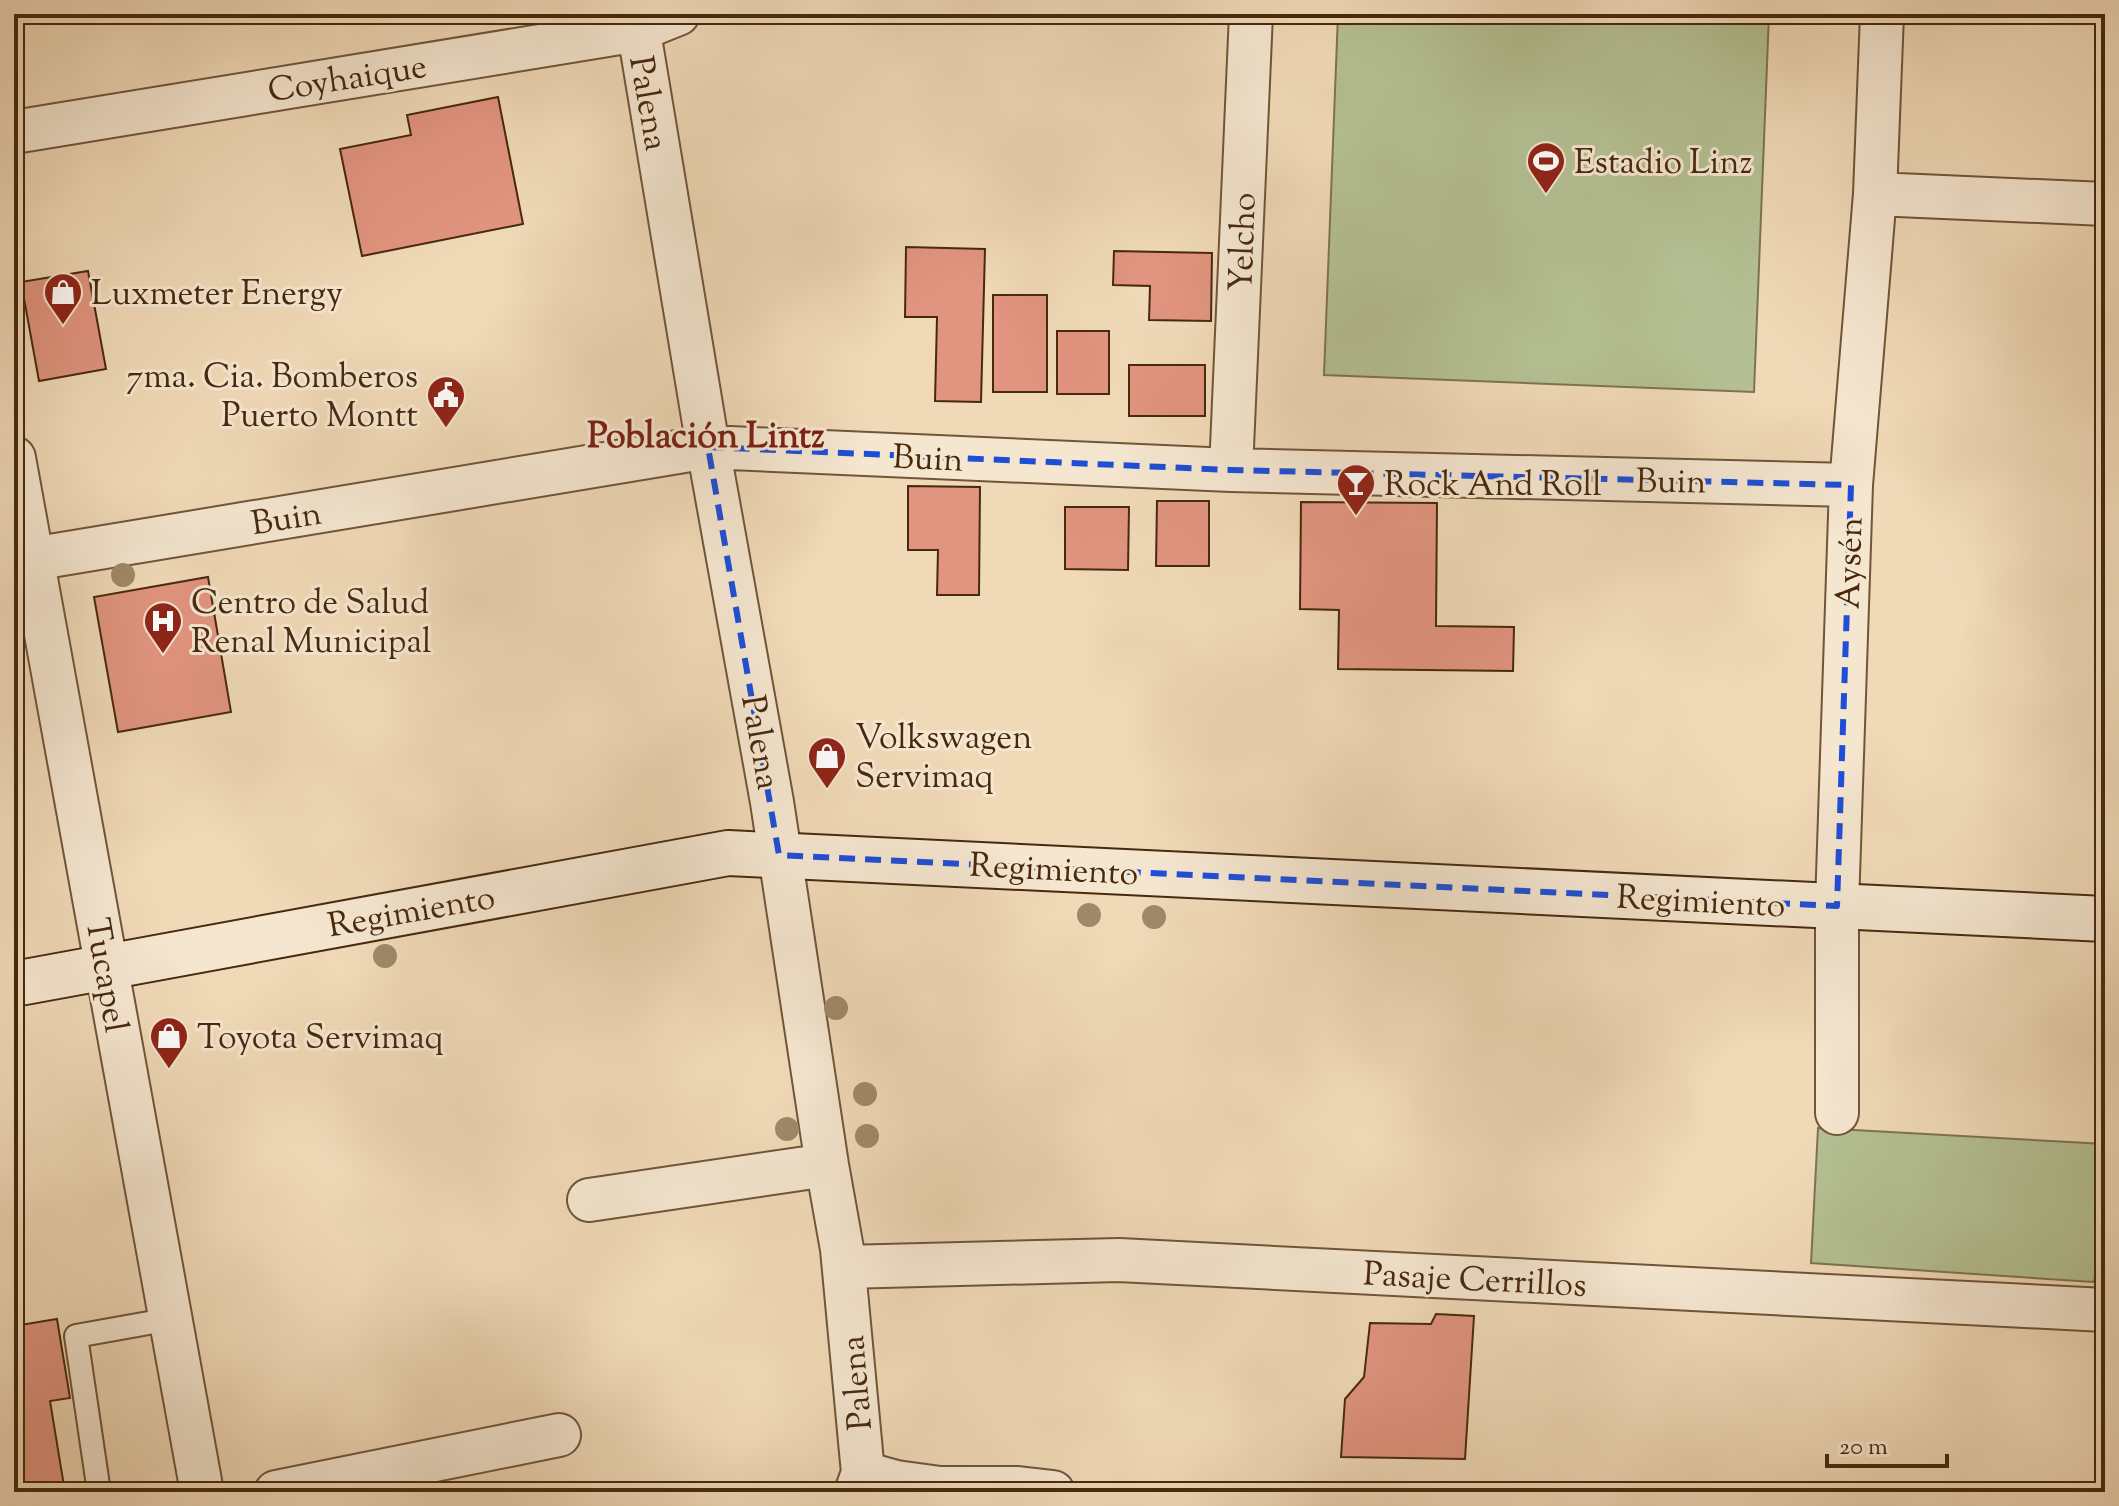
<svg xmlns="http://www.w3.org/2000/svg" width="2119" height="1506" viewBox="0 0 2119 1506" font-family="'Sorts Mill Goudy',serif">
	<rect width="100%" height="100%" fill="#f0d9b7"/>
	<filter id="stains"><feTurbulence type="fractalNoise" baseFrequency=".0025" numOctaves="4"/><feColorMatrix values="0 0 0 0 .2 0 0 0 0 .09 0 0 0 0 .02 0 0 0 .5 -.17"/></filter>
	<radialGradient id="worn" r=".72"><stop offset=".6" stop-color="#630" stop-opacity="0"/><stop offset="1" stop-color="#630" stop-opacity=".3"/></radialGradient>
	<path fill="#b4c093" stroke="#7e7450" stroke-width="2" d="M1338 14H1769L1754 392 1324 375Z
		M1818 1128 2105 1144V1261L2093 1282 1811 1263Z"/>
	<path fill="#e1947f" stroke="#47290e" stroke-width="2" d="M498 97 523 224 362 256 340 149 411 135 407 115Z
		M906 247 985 249 981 402 935 401 937 317H905Z
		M1114 251 1212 253 1211 321 1149 320 1150 286 1113 285Z
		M88 271 106 369 39 381 21 282Z
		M993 295H1047V392H993Z
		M1057 331H1109V394H1057Z
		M1129 365H1205V416H1129Z
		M908 486 980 487 979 595H937L938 550H908Z
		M1157 501H1209V566H1156Z
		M1301 502 1437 503 1436 626 1514 627 1513 671 1338 669 1339 610 1300 609Z
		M1065 507H1129L1128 570 1065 569Z
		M208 577 231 712 118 732 94 597Z
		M1436 1314 1474 1316 1465 1459 1341 1457 1345 1399 1364 1377 1370 1323 1431 1324Z
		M57 1319 70 1398 50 1401 65 1492H14V1326Z
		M1791 1483V1492H1712V1484Z"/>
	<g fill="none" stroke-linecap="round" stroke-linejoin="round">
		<defs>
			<path id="lane" d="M99 1492 76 1336 171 1319"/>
			<path id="street" d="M636 14 708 447 772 802 827 1165 842 1249 863 1473 856 1492
				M14 132 638 30 678 14
				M1875 194 2105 204
				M14 458 202 1492
				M1231 470 1251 14
				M14 562 708 447 1231 470 1851 485
				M1837 1113V906L1851 485 1875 194 1882 14
				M589 1200 827 1165
				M844 1267 1119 1260 2105 1310
				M863 1473 896 1482 940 1488V1492
				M940 1488H1018L1053 1492
				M276 1492 559 1435"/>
			<path id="secondary" d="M14 984 728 853 2105 919"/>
		</defs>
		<use href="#lane" stroke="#715538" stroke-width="26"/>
		<use href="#street" stroke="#715538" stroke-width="46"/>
		<use href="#secondary" stroke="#47290e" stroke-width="48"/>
		<use href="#lane" stroke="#f5e6d0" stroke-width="22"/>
		<use href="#street" stroke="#f5e6d0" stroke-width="42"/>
		<use href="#secondary" stroke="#f5e6d0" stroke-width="44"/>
	</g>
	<g fill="#9f8969">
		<circle cx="123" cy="575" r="12"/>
		<circle cx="1089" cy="915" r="12"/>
		<circle cx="1154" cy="917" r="12"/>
		<circle cx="385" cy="956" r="12"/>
		<circle cx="836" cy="1008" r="12"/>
		<circle cx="865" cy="1094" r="12"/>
		<circle cx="787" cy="1129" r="12"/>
		<circle cx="867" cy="1136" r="12"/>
	</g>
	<path fill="none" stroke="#1d4ed8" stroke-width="6" stroke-dasharray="16 10" stroke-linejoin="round" d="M708 447 1231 470 1851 485 1837 906 779 855Z"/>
	<defs>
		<symbol id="stadium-pin" viewBox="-11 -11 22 30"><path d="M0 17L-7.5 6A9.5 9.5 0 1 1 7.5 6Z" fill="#8f2418" stroke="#f5e6d0"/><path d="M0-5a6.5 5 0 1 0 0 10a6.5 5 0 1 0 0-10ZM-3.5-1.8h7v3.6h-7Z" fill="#fff"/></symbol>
		<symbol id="shop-pin" viewBox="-11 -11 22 30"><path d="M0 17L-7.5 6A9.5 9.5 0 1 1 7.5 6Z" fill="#8f2418" stroke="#f5e6d0"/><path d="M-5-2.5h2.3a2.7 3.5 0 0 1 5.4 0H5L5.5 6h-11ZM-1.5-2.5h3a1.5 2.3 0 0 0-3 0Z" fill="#fff"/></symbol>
		<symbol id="civic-pin" viewBox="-11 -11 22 30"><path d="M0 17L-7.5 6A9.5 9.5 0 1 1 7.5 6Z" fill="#8f2418" stroke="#f5e6d0"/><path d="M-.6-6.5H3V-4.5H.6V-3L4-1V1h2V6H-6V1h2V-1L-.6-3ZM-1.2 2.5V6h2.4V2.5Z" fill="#fff"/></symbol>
		<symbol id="bar-pin" viewBox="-11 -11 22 30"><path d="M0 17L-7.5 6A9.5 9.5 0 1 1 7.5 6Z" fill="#8f2418" stroke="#f5e6d0"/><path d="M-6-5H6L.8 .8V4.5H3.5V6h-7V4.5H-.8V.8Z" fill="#fff"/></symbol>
		<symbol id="hospital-pin" viewBox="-11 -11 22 30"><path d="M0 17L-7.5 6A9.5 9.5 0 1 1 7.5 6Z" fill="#8f2418" stroke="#f5e6d0"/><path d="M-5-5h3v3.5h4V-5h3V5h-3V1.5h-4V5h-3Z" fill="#fff"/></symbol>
	</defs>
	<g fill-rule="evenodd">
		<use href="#stadium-pin" x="1524" y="139" width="44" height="60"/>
		<use href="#shop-pin" x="41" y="270" width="44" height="60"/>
		<use href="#civic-pin" x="424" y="373" width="44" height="60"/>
		<use href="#bar-pin" x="1334" y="461" width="44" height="60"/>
		<use href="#hospital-pin" x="141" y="599" width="44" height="60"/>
		<use href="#shop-pin" x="805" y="734" width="44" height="60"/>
		<use href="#shop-pin" x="147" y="1014" width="44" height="60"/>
	</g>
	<g text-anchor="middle" stroke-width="6" stroke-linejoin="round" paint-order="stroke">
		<g font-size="34" fill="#47290e" stroke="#f5e6d0">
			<text transform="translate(347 77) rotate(-9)" y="12">Coyhaique</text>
			<text transform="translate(650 103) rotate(80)" y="12">Palena</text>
			<text transform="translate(1241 242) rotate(-88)" y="12">Yelcho</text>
			<text transform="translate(928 457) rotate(3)" y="12">Buin</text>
			<text transform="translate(1671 480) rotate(1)" y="12">Buin</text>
			<text transform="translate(286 517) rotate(-9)" y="12">Buin</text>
			<text transform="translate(1848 563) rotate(-88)" y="12">Aysén</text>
			<text transform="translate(762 742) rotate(80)" y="12">Palena</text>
			<text transform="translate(1054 868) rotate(3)" y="12">Regimiento</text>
			<text transform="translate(1701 900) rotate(3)" y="12">Regimiento</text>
			<text transform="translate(411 910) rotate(-10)" y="12">Regimiento</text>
			<text transform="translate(108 975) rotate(80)" y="12">Tucapel</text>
			<text transform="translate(1475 1278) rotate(3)" y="12">Pasaje Cerrillos</text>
			<text transform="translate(855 1383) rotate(-95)" y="12">Palena</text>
		</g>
		<g font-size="34" fill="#47290e" stroke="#f5e6d0" text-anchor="start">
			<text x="1574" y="173">Estadio Linz</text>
			<text x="91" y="304">Luxmeter Energy</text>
			<text x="418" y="387" text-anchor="end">7ma. Cia. Bomberos<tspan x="418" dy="39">Puerto Montt</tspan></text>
			<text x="1384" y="495">Rock And Roll</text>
			<text x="191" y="613">Centro de Salud<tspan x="191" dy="39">Renal Municipal</tspan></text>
			<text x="855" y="748">Volkswagen<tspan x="855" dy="39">Servimaq</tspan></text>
			<text x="197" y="1048">Toyota Servimaq</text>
		</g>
		<g font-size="36" font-weight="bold" fill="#7a1f14" stroke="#f5e6d0">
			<text x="706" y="447">Población Lintz</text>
		</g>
	</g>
	<rect width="2119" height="1506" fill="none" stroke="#f0d9b7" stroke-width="48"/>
	<rect x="16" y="16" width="2087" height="1474" fill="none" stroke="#47290e" stroke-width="4"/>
	<rect x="24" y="24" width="2071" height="1458" fill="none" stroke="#47290e" stroke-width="2"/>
	<path d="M1827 1454v12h120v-12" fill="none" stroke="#47290e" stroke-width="4"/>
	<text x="1839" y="1454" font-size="24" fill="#47290e" stroke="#f5e6d0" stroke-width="6" paint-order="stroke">20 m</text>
	<rect width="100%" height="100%" filter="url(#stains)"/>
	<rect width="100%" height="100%" fill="url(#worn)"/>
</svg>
